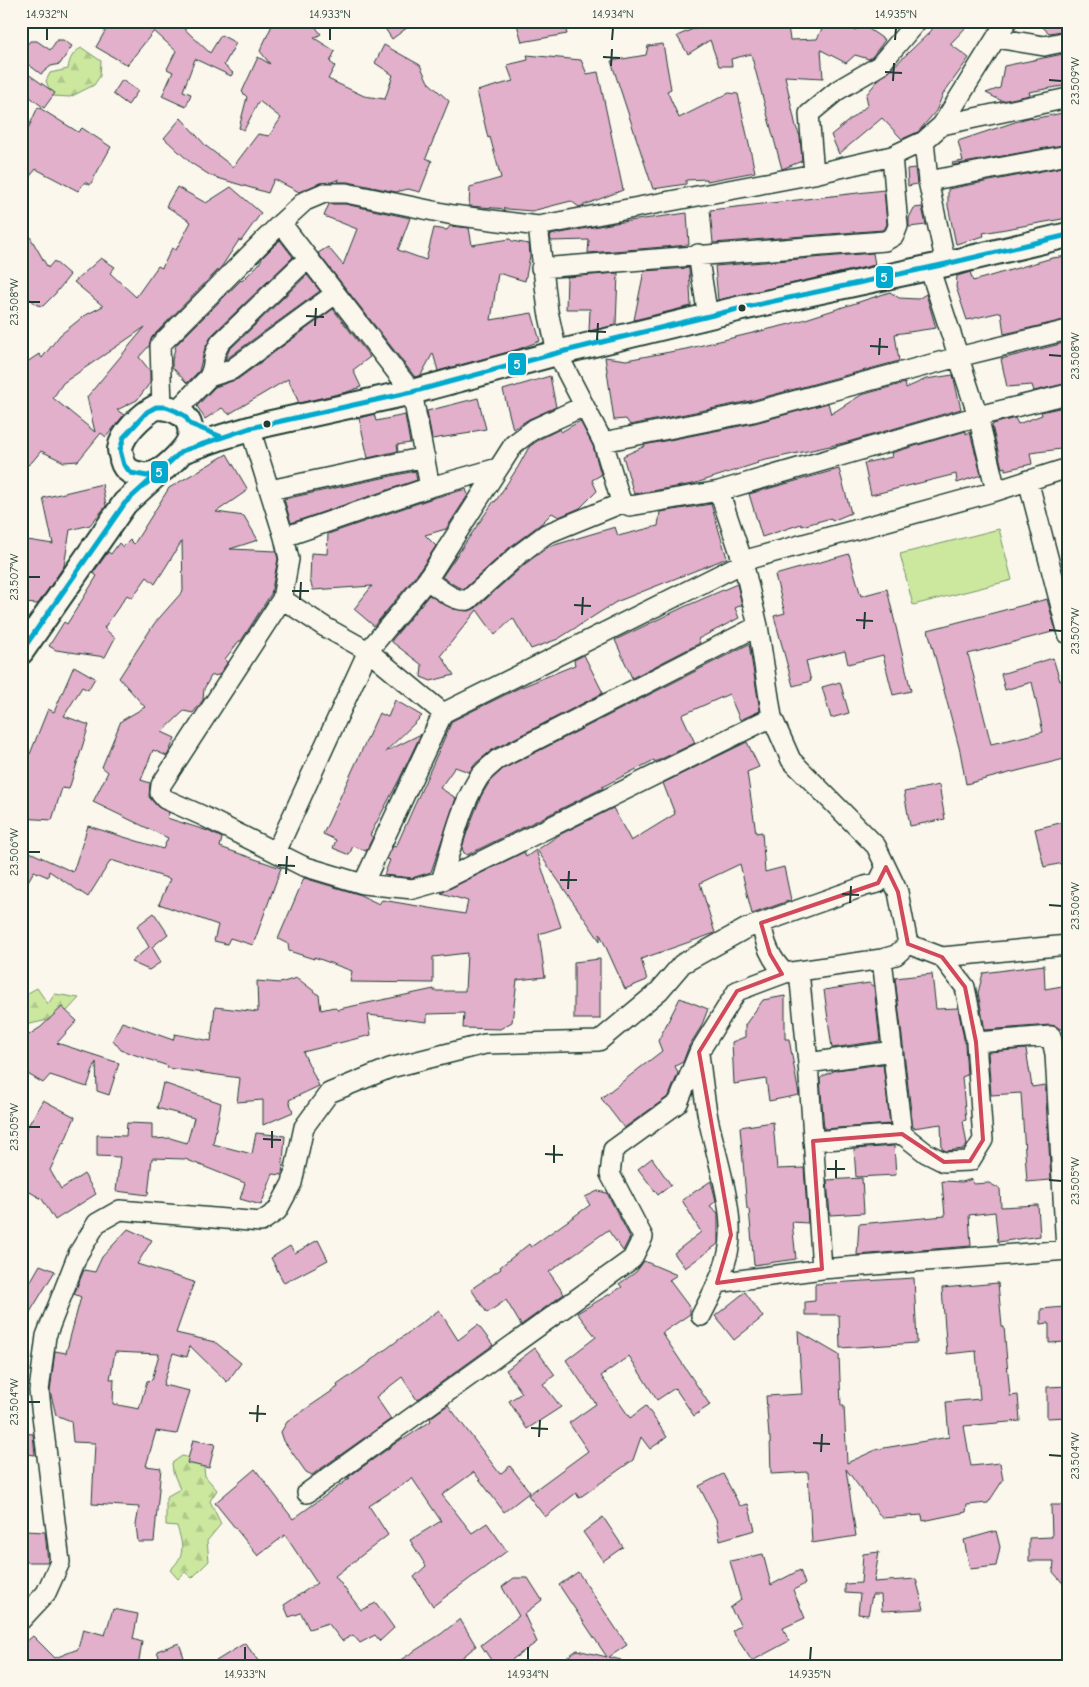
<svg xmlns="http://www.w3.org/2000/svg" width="1089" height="1687" viewBox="0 0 1089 1687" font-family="'Comic Neue',sans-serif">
	<defs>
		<pattern id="forest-firs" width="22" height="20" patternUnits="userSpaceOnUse" patternTransform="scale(1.25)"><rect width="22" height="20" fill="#cce89f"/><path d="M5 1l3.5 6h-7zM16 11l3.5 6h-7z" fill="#afc88a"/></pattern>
	</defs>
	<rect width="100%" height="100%" fill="#fbf7ec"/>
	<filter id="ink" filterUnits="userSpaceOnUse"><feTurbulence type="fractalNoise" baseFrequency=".02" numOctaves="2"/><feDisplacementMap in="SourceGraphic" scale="10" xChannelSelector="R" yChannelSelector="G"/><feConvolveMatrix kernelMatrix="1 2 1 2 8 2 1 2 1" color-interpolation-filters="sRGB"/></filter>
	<g filter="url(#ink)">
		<path fill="url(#forest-firs)" stroke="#76926a" d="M82 48 101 61 100 76 94 85 70 97 52 96 46 81 50 73 68 69C69 60 73 51 82 48Z
			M37 988 48 1004 55 994 79 998 67 1011 48 1020 21 1026V997Z
			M182 1456 203 1461 205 1476 217 1490 210 1501 221 1524 207 1541 209 1561 192 1578 185 1572 178 1579 170 1570C186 1555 183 1546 177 1526L166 1525V1497L180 1489 173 1472 172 1463Z"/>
		<path fill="#cce89f" stroke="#76926a" d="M999 529 1012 580 913 605 900 554Z"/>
		<path fill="#e3b0cc" stroke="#1f3d34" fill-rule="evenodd" d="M111 21H176L210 53 221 35 236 43 224 65 233 73 231 76 195 59 183 91 191 94 186 107 162 96 173 72 167 69 176 51 154 31 127 65 96 47Z
			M274 21H311L321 34 314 38 335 51 330 62 335 66 328 79 364 96 385 99 393 75 375 63 384 45 420 65 428 82 449 101 426 158 432 161 420 192 408 189 396 192 348 182H338L339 179 332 182 320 183 299 192 274 179 268 193 211 176 191 163 164 138 181 118 206 146 233 167 258 134 269 136 281 118 259 101 244 130 239 128 247 97 242 92 258 57 270 64 260 51Z
			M380 21H416L392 39Z
			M516 21H564L567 34 522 42Z
			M711 21H771L773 28 788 26 790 40 817 39 826 21H838L855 30 863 25 885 40 872 57 869 59 855 55 846 63 821 50 823 78 785 76 796 127 800 136 802 161 782 169 751 54 731 59 732 66H719L710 40 688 54 677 36Z
			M936 21H972L950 44 969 58 943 94 936 111 918 132 902 139 882 118 839 154 831 135 868 105 866 95 878 80 887 73 931 31Z
			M1036 21H1068V30L1049 33Z
			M57 40H63L72 46 60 64 51 66 41 74 21 59V52L30 41H37L50 50Z
			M663 44 671 89 667 91 679 118 729 93 738 94 755 172 707 181V179L686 180V184L653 189 611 61 646 55 648 46Z
			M1068 53V85L1029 92 1030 95 1002 101 986 93 1000 88 1004 66Z
			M527 55 581 60 587 74 598 72 623 190 579 207 571 201 532 211 469 206 470 187 501 178 490 137 488 138 477 91 513 81 507 65 528 60Z
			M21 69 55 93 44 108 25 93 27 88 21 80Z
			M122 80 138 91 128 105 113 94Z
			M38 107 78 132 82 128 111 147 90 185 85 182 78 191 36 169 21 187V130L27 131Z
			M1068 112V144L953 165 952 163 963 161 958 141 1024 119 1032 117V119Z
			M1068 166V218L983 233 984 236 956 244 948 206V189Z
			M915 168 917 184 908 186 907 169Z
			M177 187 206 203 231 187 261 213 241 241 239 240 222 266 152 337 149 346 139 357 150 371V383L137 400 117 410 124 415 106 437 101 433 78 461 64 462 41 451 32 462 21 470V366L39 354 42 358 60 335 84 316 103 306 74 282 101 258 115 267 110 273 136 297 158 266 162 268 172 248 176 250 191 222 166 206ZM145 327 87 397 95 432 53 398 63 383Z
			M884 190 887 224 885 228 882 230 713 243 710 210Z
			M329 204H345L410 218 398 250 426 260 434 228 447 230 450 226 469 228 472 245 510 239 512 241 529 244 530 256 525 281 498 273 491 320 532 313 540 341 516 350 438 371 433 353 421 375 415 377 318 253 328 247 343 265 357 229 324 216Z
			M922 207 926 225 909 227V218L914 208Z
			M687 213 689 245 588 253 589 240 551 241 550 235 615 223Z
			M21 221 48 268 54 261 70 275 55 294 43 306 37 305 21 291Z
			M280 240 293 257 212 335 205 348 199 371 187 383 172 367V360L176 345 241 280 242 281 259 264 262 258Z
			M873 253 875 265 718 300 715 266Z
			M1068 256V319L1004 334 1001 312 967 320 956 287 957 276 970 272 973 281 1052 258Z
			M689 268 691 306 634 320 644 271Z
			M618 273 616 325 589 331 590 309H566L567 277Z
			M307 275 320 291 225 360 229 350Z
			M890 292 899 298 918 299 926 294 936 328 895 334 899 361 750 401 630 425 626 419 614 420 605 357 626 360 686 349 790 324Z
			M333 309 370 357 353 370 361 387 347 392 299 403 288 379 229 414 222 408 205 419 197 406 215 387 238 379Z
			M1068 342V383L1034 391 1032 385 1007 387 1001 359Z
			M953 375 961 409 848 442 757 462 758 463 693 484 634 494 623 456 645 446 644 445 755 423 828 403 831 414 861 395 905 383 906 388 926 379Z
			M550 376 556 407 529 419 513 429 503 390Z
			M478 398 486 429 470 432 471 433 432 439 427 411Z
			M1068 406V448L1030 453 1032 464 1005 470V467L1002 468 992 426 993 424 1015 418 1018 424 1042 415 1041 412Z
			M374 414 376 421 405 415 410 443 397 445 398 451 368 458 359 418Z
			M580 421 593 446 601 475 592 480 597 491 580 508 559 517 552 513 542 523 510 547 464 589 456 586 442 577 494 501 495 502 518 467 529 447 540 439 560 429 561 432Z
			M966 431V434L970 432 981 475 957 483 956 474 871 495 864 463 892 457 891 453Z
			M227 454 248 490 216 512 244 516 258 540 230 549 276 551 278 559 271 594 241 641H239L225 659 227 663 219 675 211 676 204 689 203 700 193 713 184 711 162 732 175 738 169 752 167 756 153 750 141 780 150 783 149 797 157 806 169 813 167 818 208 831 222 838 220 847 281 868 253 945 230 938 227 944 214 941 218 925 159 904 170 879 111 860 88 897 49 871 48 877 34 871 21 893V848L73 872 88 826 163 849 168 838 93 802 108 772 102 767 121 721 145 707 119 678 154 624 183 591 182 541 155 584 147 577 132 598 127 595 104 628 115 638 105 657 56 650 49 646 64 622 67 624 97 576 93 573 108 552 111 554 119 543 123 547 130 540 134 544 169 488Z
			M839 469 851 513 832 521 831 518 802 526 801 524 762 537 749 494Z
			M415 471 417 480 291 523 284 499Z
			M102 484 106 506 90 525 70 530 64 566 38 604 21 603V539L53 544 43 498Z
			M466 489 468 495 446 529 425 535 436 546 418 573 374 626 354 609 372 586 313 590 310 580 311 553 327 554 328 534 433 498Z
			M711 504 727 558 616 602 558 639 531 649 513 618 495 635 477 610 441 655 454 675 431 681 421 677 422 665 392 642V640L429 595 453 609 469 611 476 608 525 564 548 547 615 527 618 536 658 526 660 512Z
			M849 554 861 596 887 589 911 691 893 695 883 655 848 664 845 651 806 661 811 681 793 686 774 616 785 613 775 575Z
			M737 584 742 605 735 608 739 618 698 639 700 643 632 678 615 640 684 607Z
			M1047 599 1056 631 968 654 991 744 1043 732 1032 682 1005 690 1001 674 1053 658 1060 681 1066 680 1068 689V758L966 784 960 751 928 630Z
			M749 644 760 711 740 720 729 694 682 715 695 743 655 762 654 760 602 787 603 788 467 855 464 853 462 848 467 832 481 796 490 781 503 769Z
			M584 655 603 693 492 750 476 763 469 772 455 767 440 788 456 798 431 872 412 878 384 875 390 860 387 859 393 846 396 847 452 721 519 688 575 665 574 660Z
			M74 666 95 678 88 690 82 687 64 716 89 725 69 789 62 788 52 820 21 818V795L25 777 21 776V751L30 754 48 709 54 712Z
			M840 682 849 713 831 718 822 687Z
			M395 700 422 716 385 752 421 734 399 780 370 835 373 837 366 851 353 846 349 855 333 848 336 840 323 834 379 713 388 717Z
			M747 742 759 767 747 772 756 833 762 832 765 872 784 867 791 900 752 914 740 864 700 883 715 933 641 959 647 980 625 989 600 934V941L537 850 559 835 613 808 631 841 675 814 663 783Z
			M939 785 945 819 910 826 904 792Z
			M1068 821V862L1044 867 1035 829Z
			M536 850 561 927 539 934 545 977 517 980 512 1022 500 1029 463 1028 464 1013 427 1014V1022L368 1015 371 1035 303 1052 319 1086 289 1100 293 1112 263 1125V1100L237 1102 240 1078 167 1068 168 1066 121 1050 113 1040 122 1022 173 1040 175 1034 211 1041 215 1007 258 1012 257 981 280 983 297 978 319 995 321 1010 334 1007 339 1011V1009L434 989V991H465L467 953 433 957V983L350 982 352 971 314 957V959L289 951 288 944 278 939 304 878 358 894 379 904 382 900 465 914 468 901 441 893 524 852 526 857Z
			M154 913 168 934 152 947 161 962 149 970 131 962 149 947 137 926Z
			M600 959V1019H574V962Z
			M1044 965 1045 989 1068 985V1029H1060L1056 1026 1050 1025 985 1030 978 993 983 973Z
			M932 974 936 1009 958 1008 965 1044 967 1075 962 1077 966 1120 963 1121 967 1145 964 1149 946 1151 942 1149 941 1124 913 1128 895 978Z
			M869 983 874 987 880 1041 832 1048 824 990Z
			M785 996V1039H789L799 1095 769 1101 766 1079 734 1084 732 1042 745 1037V1025L763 1000Z
			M680 998 708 1009 701 1027 689 1046 683 1062 675 1066 678 1073 669 1096 624 1128 601 1098 662 1051 658 1041Z
			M62 1007 77 1021 57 1043 119 1063 109 1095 97 1091 96 1062 87 1087 50 1075 43 1083 21 1070V1040L41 1027Z
			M1026 1049 1032 1087 1045 1085 1051 1180 1027 1182 1021 1093 991 1095 988 1052Z
			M883 1064 890 1124 824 1129 820 1079 823 1076 836 1070Z
			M163 1083 221 1103 213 1144 252 1154 256 1133 285 1136 282 1175 273 1174 261 1205 240 1199 245 1183 185 1159 152 1158 148 1195 116 1191 120 1157 97 1156V1135L126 1136 127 1123 152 1124V1139L170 1138 187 1143 194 1118 157 1108Z
			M43 1100 75 1117 64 1143 63 1142 50 1170 61 1189 84 1174 96 1194 55 1220 42 1199 21 1187V1138Z
			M773 1122 777 1169 804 1168 808 1223 792 1222 796 1259 754 1265 749 1209H747L745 1185 740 1127Z
			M894 1146 896 1175 856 1177 854 1149Z
			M652 1158 671 1185 658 1195 638 1169Z
			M862 1178 864 1213 830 1215 827 1180Z
			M972 1179 973 1184 989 1183 1000 1189 1001 1207 1038 1205 1040 1236 998 1242 995 1212 969 1215 971 1246 857 1255 859 1224 945 1216 942 1181 962 1182Z
			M711 1181 716 1201 710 1206 718 1213V1244L685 1268 674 1253 701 1232 682 1200Z
			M598 1191 607 1193 630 1237 623 1251 608 1230 549 1272 564 1294 521 1325 506 1300 487 1313 471 1289 501 1269 500 1267 529 1244 531 1247 590 1205 585 1197Z
			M128 1229 152 1240 137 1264 194 1282 176 1333 215 1342 241 1363 227 1382 190 1346 187 1357 173 1353 163 1385 190 1391 177 1434 156 1431 146 1466 161 1468 154 1542H138L136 1525 139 1507 92 1504 95 1443 73 1442 71 1421 56 1415 50 1391 55 1351 66 1353 81 1297 74 1294 84 1270 95 1272 102 1257ZM115 1352 159 1354 152 1380 147 1381 139 1409 113 1404 114 1379H110Z
			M318 1240 328 1260 284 1283 271 1258 290 1246 295 1253Z
			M644 1261 677 1275 669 1280 690 1308V1314L662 1333 710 1405 694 1416 675 1388 657 1400 629 1356 601 1376 630 1418 646 1406 667 1437 650 1449 641 1437 633 1460 579 1498 576 1493 545 1517 528 1495 588 1451 569 1423 596 1404 566 1360 596 1337 577 1313 622 1287 619 1284 636 1272Z
			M40 1265 55 1271 21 1327V1298Z
			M914 1278 917 1343 840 1348 839 1315H805V1302L815 1301V1284Z
			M998 1283 1002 1327H1004L1010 1396 1018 1395 1020 1421 964 1426 971 1466 1000 1463 1003 1480 988 1503 967 1505 966 1512 923 1521 922 1515 882 1518 846 1469 856 1536 812 1543 808 1472 771 1474 770 1437H769L766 1396 802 1394 798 1331 839 1355 841 1406H844L847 1463 878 1449 949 1437 946 1402 980 1399 976 1351 947 1354 942 1288Z
			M745 1292 763 1317 734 1340 715 1316Z
			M1064 1307 1066 1342 1049 1343V1323L1041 1324V1309Z
			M439 1310 458 1340 478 1325 493 1345 417 1400 402 1377 376 1397 391 1419 312 1475 306 1472 284 1441 281 1432 287 1422 338 1387 337 1385 370 1362V1361Z
			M535 1348 555 1375 543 1384 561 1407 527 1429 509 1401 522 1393 506 1370Z
			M1068 1386V1417L1047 1418V1387Z
			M448 1405 500 1474 510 1466 530 1492 504 1512 474 1472 442 1495 472 1533 487 1523 507 1551 433 1606 414 1577 426 1566 410 1540 441 1521 412 1478 369 1506 388 1535 335 1576 361 1610 376 1603 394 1628 380 1641 375 1635 360 1643 353 1635 342 1641 328 1623 309 1629 301 1613 289 1617 284 1605 317 1583 285 1535 258 1556 215 1503 255 1469 293 1519 350 1478H347L403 1438 404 1439 431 1421 430 1418Z
			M21 1433 33 1434 35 1455 21 1453Z
			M193 1440 215 1444 209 1468 187 1463Z
			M723 1474 740 1506 748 1504 755 1530 720 1540 716 1519 699 1486Z
			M1051 1505H1068V1589L1053 1572 1054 1561H1029V1538L1052 1537Z
			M603 1517 623 1547 603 1561 583 1532Z
			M25 1531 45 1532 48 1562H21V1544L24 1545Z
			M996 1531 1000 1547 996 1566 970 1569 964 1540Z
			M879 1552 874 1582 916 1579 924 1609 882 1611 881 1595H872L868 1615 858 1614 860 1594 845 1593V1584L861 1583 863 1554Z
			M763 1554 771 1585 800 1570 805 1584 793 1590 805 1618 783 1628 789 1641 752 1661 732 1631 741 1625 730 1608 741 1600 730 1561Z
			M578 1572 627 1645 609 1657 621 1660 620 1666H555L577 1650 607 1657 559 1585Z
			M514 1578H528L542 1600 524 1614 537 1642 503 1666H495L481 1645 519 1616 502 1587Z
			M113 1609 138 1614 133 1639 142 1642 138 1666H21V1646L33 1636 55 1658 78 1649 83 1629 105 1635Z
			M460 1619 476 1646 452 1666H391L441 1634Z
			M179 1643 187 1666H162L157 1651Z
			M245 1643 262 1666H208Z"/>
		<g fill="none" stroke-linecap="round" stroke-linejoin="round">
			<defs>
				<path id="minor" d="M996 38 1007 21
					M942 125 1068 98
					M814 174 809 114 838 90 879 66 917 21
					M928 181 1068 155
					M281 223 412 392 430 487
					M538 226 548 311 557 353 603 442 619 495 622 503 630 506 719 491 978 416 996 491
					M698 254 708 317
					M946 264 928 181 924 141 942 125 996 38 1044 46 1068 41
					M929 267 978 416 1068 394
					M541 268 885 241 894 236 898 226 892 156
					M209 377 231 370 335 294
					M162 407 160 345 281 223 305 201 324 193H346L453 215 538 226 814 174 892 156 924 141
					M176 411 209 377 212 369 215 353 220 343 308 258
					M250 428 284 537 289 559 282 599 161 785 160 793 165 799 201 815 303 866 363 884 413 889 441 881 772 717
					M603 442 753 412 958 357 1068 330
					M1028 480 1068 634
					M270 490 425 457
					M284 537 430 487 498 468
					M427 580C439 588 453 602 468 600L518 555 546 534 622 503
					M282 599 325 627 368 651 443 713
					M276 852 368 651 427 580 514 444 534 429 584 406
					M441 881C452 847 459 810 478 779 482 772 490 766 497 760L758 626
					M363 884 443 713 753 558 996 491 1068 468
					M761 923C765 943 770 959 785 973
					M908 944 942 957 965 987 976 1042 1051 1036 1055 1054 1066 1250
					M942 957 1068 945
					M882 959 902 1134
					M799 971 808 1063 822 1269 1068 1250
					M699 1054C702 1075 704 1097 708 1118 716 1157 737 1215 728 1253 723 1275 711 1296 701 1316
					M808 1063 893 1051
					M813 1141 902 1134 926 1153 944 1162 970 1161 983 1140 976 1042
					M717 1283 822 1269
					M307 1493 632 1259 643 1237 610 1174 613 1150 678 1103 699 1052 737 991 785 973 882 959 896 955 908 944 898 892 886 867
					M21 1620 46 1593 60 1562 39 1391 46 1336 78 1254 97 1223 120 1210 261 1222 277 1211 292 1183 304 1127 329 1093 390 1068 485 1044 599 1041 659 991 682 964 745 929 761 923 865 886 878 883 886 867 876 846 791 760 772 717 758 626 743 562 719 491"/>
				<path id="tertiary" d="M156 407C174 407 194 416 190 437 188 448 166 469 156 473 151 475 147 476 142 475 132 473 125 471 122 460 122 457 120 452 120 449 122 433 143 414 156 407Z
					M182 451 222 437 267 424 412 392 557 353 742 308 946 264 1068 235
					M21 652 125 503 158 473"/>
			</defs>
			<use href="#minor" stroke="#1f3d34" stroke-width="22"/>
			<use href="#tertiary" stroke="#1f3d34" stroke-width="28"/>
			<use href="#minor" stroke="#fbf7ec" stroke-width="19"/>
			<use href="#tertiary" stroke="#fbf7ec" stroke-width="24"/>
			<defs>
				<path id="bus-1" d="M222 437 190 424 185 416 176 411 166 407H156L147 412 124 437 120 450 124 465 131 473 147 476 158 473 182 451 250 428 412 392 557 353 742 308 946 264 1068 235
					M21 652 125 503 158 473"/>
			</defs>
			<use href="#bus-1" stroke="#fbf7ec" stroke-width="9"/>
			<use href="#bus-1" stroke="#00a9ce" stroke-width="5"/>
		</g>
	</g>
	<path fill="none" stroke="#d1495b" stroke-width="4" stroke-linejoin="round" d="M886 867 898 892 908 944 942 957 965 987 976 1042 983 1140 970 1161 944 1162 902 1134 813 1141 822 1269 717 1283 731 1235 699 1052 737 991 782 974 770 954 761 923 878 883Z"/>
	<path fill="none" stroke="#1f3d34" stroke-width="2" d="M47 40V28M330 40V28M612 40 613 28M895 40 896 28M603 57 620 58M611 66 612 49M885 72 902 73M1049 80 1062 81M893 81 894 63M28 302H40M306 316 324 317M315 326 316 308M588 331 606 332M597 340 598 323M870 346 888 347M879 355 880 338M1049 355 1062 356M28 577H40M292 591H309M300 600 301 582M574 605 591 606M582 615 583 597M856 620 873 621M864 629 865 612M1049 630 1062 631M28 852H40M278 865 295 866M286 874 287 856M560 880H577M568 889 569 871M842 894 859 895M850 903 851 886M1049 905 1062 906M28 1127H40M263 1139 281 1140M272 1148V1131M545 1154 563 1155M554 1163V1145M827 1169H845M836 1178V1160M1049 1180 1062 1181M28 1402H40M249 1413 266 1414M257 1422 258 1405M531 1428 548 1429M539 1437 540 1420M813 1443 830 1444M821 1452 822 1434M1049 1455 1062 1456M245 1660V1647M528 1660V1647M810 1660 811 1647"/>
	<g fill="#1f3d34" stroke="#fbf7ec" stroke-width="2">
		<circle cx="742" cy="308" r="4.5"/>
		<circle cx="267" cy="424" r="4.5"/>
	</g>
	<g stroke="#fbf7ec" stroke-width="2">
		<rect x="875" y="265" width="19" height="24" rx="5" fill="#00a9ce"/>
		<rect x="507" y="352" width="20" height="24" rx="5" fill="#00a9ce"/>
		<rect x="150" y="460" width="19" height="24" rx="5" fill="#00a9ce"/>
	</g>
	<g font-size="14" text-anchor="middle" font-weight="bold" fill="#fff">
		<text x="884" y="282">5</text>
		<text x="517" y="369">5</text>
		<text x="159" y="477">5</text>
	</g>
	<rect width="1089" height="1687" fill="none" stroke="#fbf7ec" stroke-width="55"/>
	<rect x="28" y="28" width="1034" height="1632" fill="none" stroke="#1f3d34" stroke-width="2"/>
	<g font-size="12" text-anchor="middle" fill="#1f3d34">
		<text x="47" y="18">14.932°N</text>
		<text x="330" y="18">14.933°N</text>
		<text x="613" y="18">14.934°N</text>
		<text x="896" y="18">14.935°N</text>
		<text transform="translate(1075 81) rotate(-90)" y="4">23.509°W</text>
		<text transform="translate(14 302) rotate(-90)" y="4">23.508°W</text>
		<text transform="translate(1075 356) rotate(-90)" y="4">23.508°W</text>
		<text transform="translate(14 577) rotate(-90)" y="4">23.507°W</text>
		<text transform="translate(1075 631) rotate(-90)" y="4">23.507°W</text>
		<text transform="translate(14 852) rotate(-90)" y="4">23.506°W</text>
		<text transform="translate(1075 906) rotate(-90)" y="4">23.506°W</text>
		<text transform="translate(14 1127) rotate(-90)" y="4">23.505°W</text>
		<text transform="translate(1075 1181) rotate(-90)" y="4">23.505°W</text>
		<text transform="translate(14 1402) rotate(-90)" y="4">23.504°W</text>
		<text transform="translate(1075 1456) rotate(-90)" y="4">23.504°W</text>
		<text x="245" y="1678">14.933°N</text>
		<text x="528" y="1678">14.934°N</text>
		<text x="810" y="1678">14.935°N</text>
	</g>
</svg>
